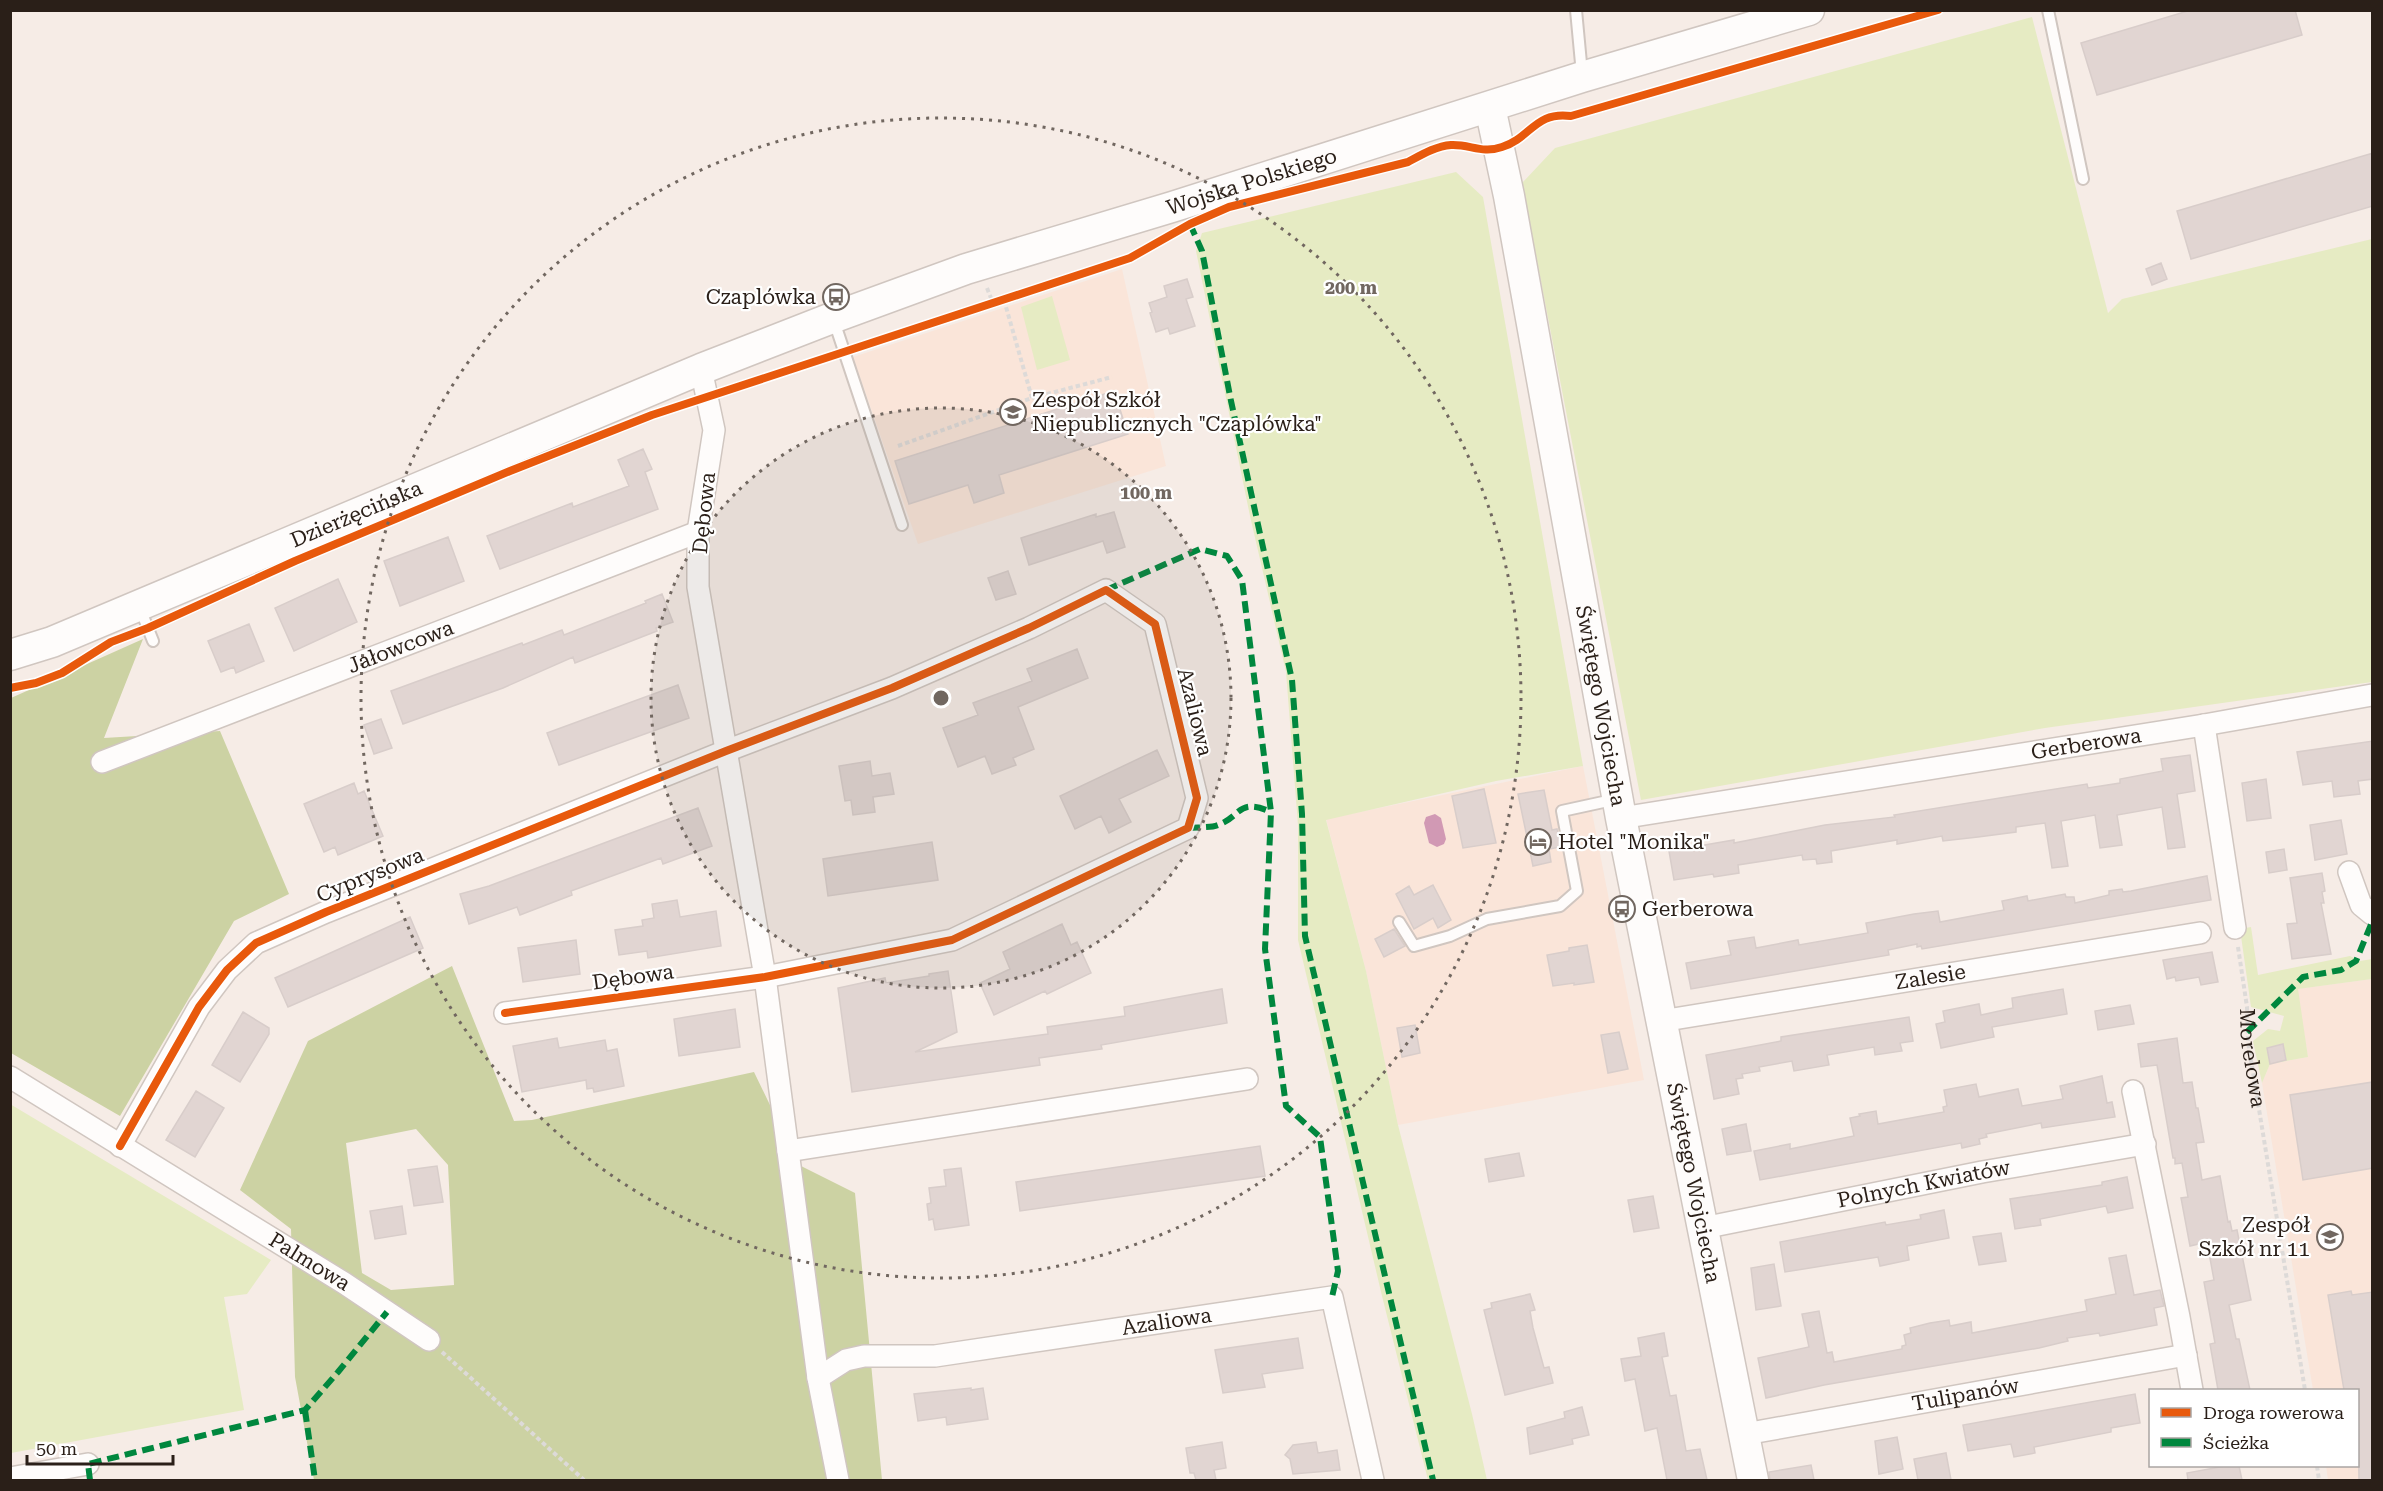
<svg xmlns="http://www.w3.org/2000/svg" width="2383" height="1491" viewBox="0 0 2383 1491" font-family="'Roboto Serif',serif">
	<rect width="100%" height="100%" fill="#f6ece6"/>
	<path fill="#fae5d9" d="M1122 269 1166 466 918 544 853 357Z
		M1583 766 1644 1080 1398 1125 1366 971 1326 819Z
		M2372 979V1480H2328L2326 1466H2358V1390H2313L2262 1083 2270 1064 2308 1057 2297 989Z"/>
	<path fill="#e6ebc3" d="M2032 17 2108 313 2122 299 2372 239V682L2045 728 1641 800 1522 183 1555 148Z
		M1456 172 1483 197 1583 766 1496 781 1326 820 1366 971 1398 1125 1472 1414 1487 1480H1428L1382 1296 1298 940V825L1286 672 1250 516 1196 251 1202 233Z
		M1052 296 1070 360 1037 370 1021 307Z
		M2251 927 2258 975 2350 956 2360 961 2372 959V979L2298 989 2308 1057 2270 1064 2262 1083 2253 1041 2268 1029 2280 1031 2284 1016 2251 1007 2240 929Z
		M10 1104 271 1260 247 1294 224 1297 244 1410 11 1453Z"/>
	<path fill="#ccd2a3" fill-rule="evenodd" d="M143 639 104 738 220 731 289 894 234 921 120 1116 11 1053V698Z
		M452 966 514 1121 532 1120 754 1072 799 1165 855 1193 882 1480H314L295 1377 291 1229 240 1190 308 1041ZM416 1129 448 1165 454 1285 391 1290 362 1273 346 1143Z"/>
	<path fill="#d199b4" d="M1435 814 1441 818 1446 839 1444 844 1437 847 1429 843 1424 823 1426 817Z"/>
	<path fill="#e1d5d2" stroke="#d8cdca" stroke-width="1.5" d="M2191 10H2295L2302 35 2097 95 2081 43Z
		M2373 153V206L2191 259 2177 211Z
		M2161 263 2167 279 2152 285 2146 269Z
		M1187 279 1193 297 1186 299 1195 326 1170 334 1168 328 1156 332 1150 313 1152 312 1149 303 1167 297 1164 286Z
		M1114 391 1128 434 999 475 1004 493 974 503 968 485 909 504 895 461Z
		M643 449 652 469 645 472 658 509 500 569 487 536 572 503 573 507 629 486 618 460Z
		M1114 512 1125 547 1107 553 1103 541 1029 565 1021 538 1096 514V517Z
		M448 537 464 581 400 606 384 561Z
		M1008 571 1016 594 996 600 988 578Z
		M338 579 357 622 294 651 275 608Z
		M662 594 673 622 656 628 657 631 575 663 573 657 503 688 403 724 391 691 522 643 523 645 562 630 564 635 646 603 645 601Z
		M249 624 264 661 236 673 234 667 221 672 208 641Z
		M1077 649 1088 678 1018 707 1034 749 1013 758 1016 765 992 774 985 756 958 767 943 728 978 715 973 703 1032 681 1027 669Z
		M678 685 689 718 559 765 547 733Z
		M381 719 392 748 374 754 364 725Z
		M2373 741V779L2358 781 2360 794 2334 797 2332 781 2303 785 2297 752Z
		M1157 750 1169 776 1119 799 1131 822 1109 833 1101 816 1075 829 1060 796Z
		M2190 755 2195 791 2177 794 2185 847 2168 849 2162 807 2117 815 2122 845 2100 848 2095 815 2061 821 2068 866 2052 868 2045 823 2016 827V832L1978 837 1943 841 1942 836 1897 844V840L1831 851 1832 862 1817 864 1816 859 1803 860 1802 855 1738 865 1739 873 1714 877 1713 874 1674 880 1669 851 1734 840V843L1825 825 1895 817 1894 815 2087 784 2088 788 2120 783V779L2163 771 2161 759Z
		M870 761 872 776 890 773 894 794 873 797 875 812 853 815 851 800 845 801 839 766Z
		M2266 779 2271 818 2247 821 2242 783Z
		M354 783 358 794 364 791 383 836 338 855 335 847 324 852 304 804Z
		M1484 789 1496 843 1463 848 1452 796Z
		M1544 790 1552 830 1557 829 1561 847 1549 849 1551 862 1533 866 1518 794Z
		M698 808 712 846 663 864 661 858 571 891 572 895 520 915 517 907 469 924 460 894 489 886Z
		M2341 820 2347 854 2315 860 2310 825Z
		M932 842 938 880 828 896 823 859Z
		M2284 849 2287 870 2269 873 2266 852Z
		M2322 873 2325 891 2322 892 2324 903H2321L2331 954 2292 959 2287 924 2297 923 2290 878Z
		M2207 876 2211 900 1922 949 1921 946 1917 947V944L1888 950 1889 955 1691 989 1686 963 1731 955 1728 941 1754 937 1756 948 1798 940 1799 945 1868 933 1866 923 1914 914 1938 911 1940 922 2004 910 2002 901 2027 896 2028 901 2065 894 2066 897H2074L2075 903 2109 895V891L2122 889 2123 892 2131 891Z
		M1433 885 1451 920 1438 928 1433 918 1414 929 1396 894 1409 886 1414 895Z
		M677 900 680 917 716 911 721 946 648 958 647 951 619 955 615 930 643 926 642 920 654 918 652 904Z
		M410 917 423 948 288 1007 275 978Z
		M1062 924 1071 945 1077 942 1091 973 1047 994 1045 991 994 1015 980 983 1010 969 1003 952Z
		M1394 929 1405 946 1384 957 1375 939Z
		M576 940 580 974 523 982 518 948Z
		M1587 945 1594 982 1574 985V983L1553 986 1547 955 1569 951V948Z
		M2212 952 2218 982 2201 985 2199 977 2176 981 2175 977 2167 979 2163 960Z
		M948 971 957 1032 915 1052 1048 1034 1047 1027 1125 1016 1124 1007 1222 989 1227 1023 1101 1045 1102 1049 1039 1058 1040 1065 852 1092 838 988 885 978 886 983 929 976V974Z
		M2063 989 2067 1014 1992 1027 1994 1037 1941 1048 1936 1024 1945 1022 1943 1011 1979 1004 1981 1015 2013 1008 2012 998Z
		M2130 1005 2134 1024 2098 1030 2095 1011Z
		M735 1009 740 1047 679 1056 674 1019Z
		M243 1012 269 1028V1034L240 1082 212 1065Z
		M1909 1017 1913 1041 1900 1043 1902 1051 1875 1055 1874 1047 1827 1055 1829 1065 1794 1071 1792 1061 1759 1067 1760 1071 1742 1074 1743 1078 1736 1079 1739 1094 1714 1099 1706 1055 1781 1041V1037Z
		M1415 1025 1420 1053 1402 1057 1397 1028Z
		M1619 1032 1628 1069 1608 1073 1601 1035Z
		M557 1038 559 1048 605 1040 607 1051 617 1049 624 1086 594 1092 593 1088 587 1089 586 1080 522 1092 513 1046Z
		M2177 1038 2183 1083 2192 1082 2196 1108H2198L2204 1142 2196 1143 2202 1180 2220 1176 2228 1222 2230 1221 2232 1231 2237 1230 2251 1300 2229 1305 2236 1339H2239L2250 1390H2218L2210 1344 2215 1343 2204 1282 2214 1280 2207 1242 2190 1246 2181 1198 2188 1197 2182 1163 2175 1164V1158H2173L2157 1065 2141 1067 2138 1044Z
		M2283 1044 2286 1060 2270 1064 2267 1048Z
		M2102 1076 2107 1103 2112 1102 2115 1117 2042 1128 2041 1123 1986 1134 1987 1137 1979 1139 1980 1144 1962 1148 1961 1143 1760 1180 1754 1151 1790 1144V1149L1854 1136 1850 1118 1860 1116 1859 1114 1876 1111 1878 1124 1944 1112 1943 1107 1947 1106 1944 1090 1976 1084 1979 1097 2018 1089 2022 1106 2063 1099 2060 1086Z
		M2373 1082V1168L2303 1180 2290 1095Z
		M196 1091 224 1108 195 1157 166 1140Z
		M1746 1124 1751 1151 1727 1155 1722 1129Z
		M1260 1146 1265 1176 1020 1211 1016 1182Z
		M1519 1153 1524 1176 1489 1182 1485 1159Z
		M437 1166 443 1202 414 1206 408 1170Z
		M961 1168 969 1225 935 1230 933 1219 929 1220 927 1204 931 1203 929 1188 946 1186 944 1170Z
		M2127 1177 2133 1208 2108 1213 2106 1206 2040 1219 2041 1225 2015 1229 2010 1199 2102 1185V1182Z
		M1653 1196 1659 1228 1634 1232 1628 1200Z
		M402 1206 406 1234 375 1239 370 1211Z
		M1944 1210 1949 1238 1907 1246 1909 1260 1880 1266 1878 1257 1785 1272 1780 1242 1885 1222 1886 1225 1921 1219 1920 1215Z
		M2001 1233 2006 1261 1979 1265 1973 1237Z
		M2126 1255 2134 1295 2160 1290 2164 1306 2154 1308 2157 1325 2100 1336 2099 1333 2067 1338 2068 1341 2039 1348 1824 1385 1766 1398 1758 1358 1809 1347 1802 1314 1819 1311 1827 1353 1832 1352 1834 1362 1902 1349V1346L1906 1345 1904 1335 1911 1333 1910 1328 1930 1323 1949 1320 1950 1326 1971 1322 1972 1333 2087 1311 2085 1300 2116 1294 2109 1258Z
		M1774 1264 1781 1306 1756 1310 1751 1268Z
		M2351 1291 2352 1295 2373 1292V1480H2359L2358 1390H2344L2328 1295Z
		M1530 1294 1535 1310 1530 1311 1533 1328 1544 1368 1549 1367 1553 1383 1505 1395 1484 1310 1492 1308 1491 1303Z
		M1664 1333 1668 1356 1662 1357 1670 1396 1676 1395 1686 1451 1700 1449 1707 1480H1667L1657 1428 1645 1431 1635 1379 1625 1381 1621 1359 1641 1356 1638 1338Z
		M1298 1338 1303 1368 1262 1374 1265 1387 1223 1393 1215 1350Z
		M971 1388V1390L983 1388 988 1419 947 1425 946 1417 918 1421 914 1394Z
		M2135 1394 2140 1423 2111 1428V1432L2034 1447 2035 1453 2014 1457 2011 1444 1968 1451 1963 1425Z
		M1582 1407 1589 1435 1572 1439 1573 1444 1530 1454 1527 1428 1565 1418 1564 1412Z
		M1897 1437 1903 1469 1879 1474 1875 1441Z
		M1222 1442 1226 1468 1214 1470 1216 1480H1196L1194 1473H1190L1186 1448Z
		M1316 1442 1318 1453 1337 1450 1340 1470 1293 1474 1290 1459 1285 1455 1293 1445Z
		M1946 1453 1951 1480H1918L1914 1459Z
		M1811 1465 1814 1480H1770L1769 1472Z
		M2225 1466H2239L2242 1480H2188L2187 1473Z"/>
	<g fill="none" stroke-linecap="round" stroke-linejoin="round">
		<defs>
			<path id="lane" d="M1576 10 1582 74
				M2048 10 2083 179
				M834 321 902 525
				M139 606 153 641
				M1399 922 1414 946 1450 936 1487 919 1560 906 1577 891 1562 811 1617 799"/>
			<g id="street">
				<path d="M701 369 714 430 698 532V587L765 977 818 1378 838 1480"/>
				<path d="M2204 725 2235 928"/>
				<path id="s2" d="M102 762 698 532"/>
				<path id="s3" d="M1621 818 2204 725 2372 695"/>
				<path d="M2349 872 2361 905 2372 914"/>
				<path id="s4" d="M1661 1021 2200 933"/>
				<path id="s5" d="M10 1077 344 1283 429 1340"/>
				<path d="M2133 1091 2179 1317 2192 1390"/>
				<path d="M120 1146 199 1007 227 970 256 943 326 912 726 751 892 688 1029 628 1106 590 1155 624 1197 798 1188 828 952 940 765 977 505 1013"/>
				<path d="M788 1151 1247 1079"/>
				<path id="s6" d="M1703 1228 1982 1172 2145 1144"/>
				<path id="s7" d="M818 1378 846 1360 864 1356H935L1332 1297 1373 1480"/>
				<path id="s8" d="M1745 1434 2186 1355"/>
				<path d="M10 1478 88 1464"/>
			</g>
			<g id="secondary">
				<path id="s9" d="M1490 107 1509 196 1621 818 1753 1480"/>
				<path id="s10" d="M10 655 52 642 701 369 832 318 966 269 1172 207 1582 77 1809 10"/>
			</g>
		</defs>
		<use href="#lane" stroke="#d0c6c0" stroke-width="14"/>
		<use href="#street" stroke="#d0c6c0" stroke-width="24"/>
		<use href="#secondary" stroke="#d0c6c0" stroke-width="33"/>
		<g stroke="#dddad8" stroke-width="4" stroke-dasharray="4.5 3" stroke-linecap="butt">
			<path d="M987 288 993 303"/>
			<path d="M1004 300 1032 398"/>
			<path d="M898 446 1032 398 1112 377"/>
			<path id="s1" d="M2238 947 2247 1007 2248 1042 2305 1390"/>
			<path d="M442 1352 584 1480"/>
			<path d="M2317 1466 2319 1480"/>
		</g>
		<use href="#lane" stroke="#fefcfb" stroke-width="10"/>
		<use href="#street" stroke="#fefcfb" stroke-width="21"/>
		<use href="#secondary" stroke="#fefcfb" stroke-width="30"/>
		<path stroke="#00873e" stroke-width="6" stroke-dasharray="12 6" stroke-linecap="butt" d="M1190 224 1202 251 1231 401 1292 680 1302 814 1305 936 1433 1480
			M1106 590 1200 549 1227 556 1242 580 1271 812 1265 949 1286 1106 1320 1137 1338 1271 1332 1297
			M1188 828C1197 827 1210 828 1218 825 1241 817 1238 797 1271 812
			M2247 1032 2303 977 2341 970 2356 961 2372 922
			M305 1410 315 1480
			M90 1480 88 1464 305 1410 338 1372 387 1312"/>
		<defs>
			<path id="cycleway" d="M10 688 36 683 62 673 111 642 148 628 295 561 510 471 652 415 1130 258 1190 224 1229 207 1408 162C1421 155 1436 146 1451 145 1470 144 1482 154 1502 147 1531 138 1535 111 1571 116L1938 10
				M120 1146 199 1007 227 970 256 943 326 912 726 751 892 688 1029 628 1106 590 1155 624 1197 798 1188 828 952 940 765 977 505 1013"/>
		</defs>
		<use href="#cycleway" stroke="#fff" stroke-width="11"/>
		<use href="#cycleway" stroke="#e8590c" stroke-width="8"/>
	</g>
	<circle cx="941" cy="698" r="290" fill="#716760" fill-opacity=".12"/>
	<g fill="none" stroke="#716760" stroke-width="3" stroke-dasharray="3 6">
		<circle cx="941" cy="698" r="290"/>
		<circle cx="941" cy="698" r="580"/>
	</g>
	<defs>
		<symbol id="bus-ring" viewBox="-11 -11 22 22"><circle r="9.5" fill="#fff" stroke="#716760" stroke-width="1.5"/><path d="M-5-6H5V4H4V6H2V4H-2V6H-4V4H-5ZM-3.5-4V0h7V-4ZM-3.5 1.2v1.5H-2V1.2ZM2 1.2v1.5H3.5V1.2Z" fill="#716760"/></symbol>
		<symbol id="university-ring" viewBox="-11 -11 22 22"><circle r="9.5" fill="#fff" stroke="#716760" stroke-width="1.5"/><path d="M0-5L7-2L0 1L-7-2ZM-4 1L0 2.5L4 1V4Q0 6-4 4Z" fill="#716760"/></symbol>
		<symbol id="hotel-ring" viewBox="-11 -11 22 22"><circle r="9.5" fill="#fff" stroke="#716760" stroke-width="1.5"/><path d="M-6-4.5h1.5V1H6V5H4.5V3h-9V5H-6ZM-4 0a1.8 1.8 0 1 1 3.6 0ZM.5 0V-2.5h3Q6-2.5 6 0Z" fill="#716760"/></symbol>
		<symbol id="school-ring" viewBox="-11 -11 22 22"><circle r="9.5" fill="#fff" stroke="#716760" stroke-width="1.5"/><path d="M0-5L7-2L0 1L-7-2ZM-4 1L0 2.5L4 1V4Q0 6-4 4Z" fill="#716760"/></symbol>
	</defs>
	<g fill-rule="evenodd">
		<use href="#bus-ring" x="821" y="282" width="30" height="30"/>
		<use href="#university-ring" x="998" y="397" width="30" height="30"/>
		<use href="#hotel-ring" x="1523" y="827" width="30" height="30"/>
		<use href="#bus-ring" x="1607" y="894" width="30" height="30"/>
		<use href="#school-ring" x="2315" y="1222" width="30" height="30"/>
	</g>
	<g text-anchor="middle" stroke-width="4.5" stroke-linejoin="round" paint-order="stroke">
		<g font-size="21" fill="#2a1f18" stroke="#fff">
			<text dy="7" stroke="none"><textPath href="#s10" startOffset="1330">Wojska Polskiego</textPath></text>
			<text transform="translate(704 513) rotate(-84)" y="7">Dębowa</text>
			<text dy="7" stroke="none"><textPath href="#s10" startOffset="374">Dzierżęcińska</textPath></text>
			<text dy="7" stroke="none"><textPath href="#s2" startOffset="320">Jałowcowa</textPath></text>
			<text dy="7" stroke="none"><textPath href="#s9" startOffset="609">Świętego Wojciecha</textPath></text>
			<text transform="translate(1195 712) rotate(76)" y="7">Azaliowa</text>
			<text dy="7" stroke="none"><textPath href="#s3" startOffset="471">Gerberowa</textPath></text>
			<text transform="translate(370 875) rotate(-22)" y="7">Cyprysowa</text>
			<text transform="translate(633 977) rotate(-8)" y="7">Dębowa</text>
			<text dy="7" stroke="none"><textPath href="#s4" startOffset="273">Zalesie</textPath></text>
			<text dy="7" stroke="none"><textPath href="#s1" startOffset="112">Morelowa</textPath></text>
			<text dy="7" stroke="none"><textPath href="#s9" startOffset="1095">Świętego Wojciecha</textPath></text>
			<text dy="7" stroke="none"><textPath href="#s6" startOffset="225">Polnych Kwiatów</textPath></text>
			<text dy="7" stroke="none"><textPath href="#s5" startOffset="352">Palmowa</textPath></text>
			<text dy="7" stroke="none"><textPath href="#s7" startOffset="357">Azaliowa</textPath></text>
			<text dy="7" stroke="none"><textPath href="#s8" startOffset="224">Tulipanów</textPath></text>
		</g>
		<g font-size="21" fill="#2a1f18" stroke="#fff" text-anchor="start">
			<text x="816" y="304" text-anchor="end">Czaplówka</text>
			<text x="1032" y="407">Zespół Szkół<tspan x="1032" dy="24">Niepublicznych "Czaplówka"</tspan></text>
			<text x="1558" y="849">Hotel "Monika"</text>
			<text x="1642" y="916">Gerberowa</text>
			<text x="2310" y="1232" text-anchor="end">Zespół<tspan x="2310" dy="24">Szkół nr 11</tspan></text>
		</g>
	</g>
	<circle cx="941" cy="698" r="9" fill="#716760" stroke="#fff" stroke-width="3"/>
	<g font-size="18" text-anchor="middle" font-weight="bold" fill="#716760" stroke="#fff" stroke-width="4.5" stroke-linejoin="round" paint-order="stroke">
		<text x="1351" y="294">200 m</text>
		<text x="1146" y="499">100 m</text>
	</g>
	<rect width="2383" height="1491" fill="none" stroke="#2a1f18" stroke-width="24"/>
	<rect x="2149" y="1389" width="210" height="78" fill="#ffffff" stroke="#aaa5a3" stroke-width="1.5"/>
	<rect x="2161" y="1408" width="30" height="9" fill="#e8590c" stroke="#aaa5a3" stroke-width="1.5"/>
	<text x="2203" y="1419" font-size="18" fill="#2a1f18">Droga rowerowa</text>
	<rect x="2161" y="1438" width="30" height="9" fill="#00873e" stroke="#aaa5a3" stroke-width="1.5"/>
	<text x="2203" y="1449" font-size="18" fill="#2a1f18">Ścieżka</text>
	<path d="M27 1455v9h146v-9" fill="none" stroke="#2a1f18" stroke-width="3"/>
	<text x="36" y="1455" font-size="18" fill="#2a1f18" stroke="#ffffff" stroke-width="4.5" paint-order="stroke">50 m</text>
</svg>
